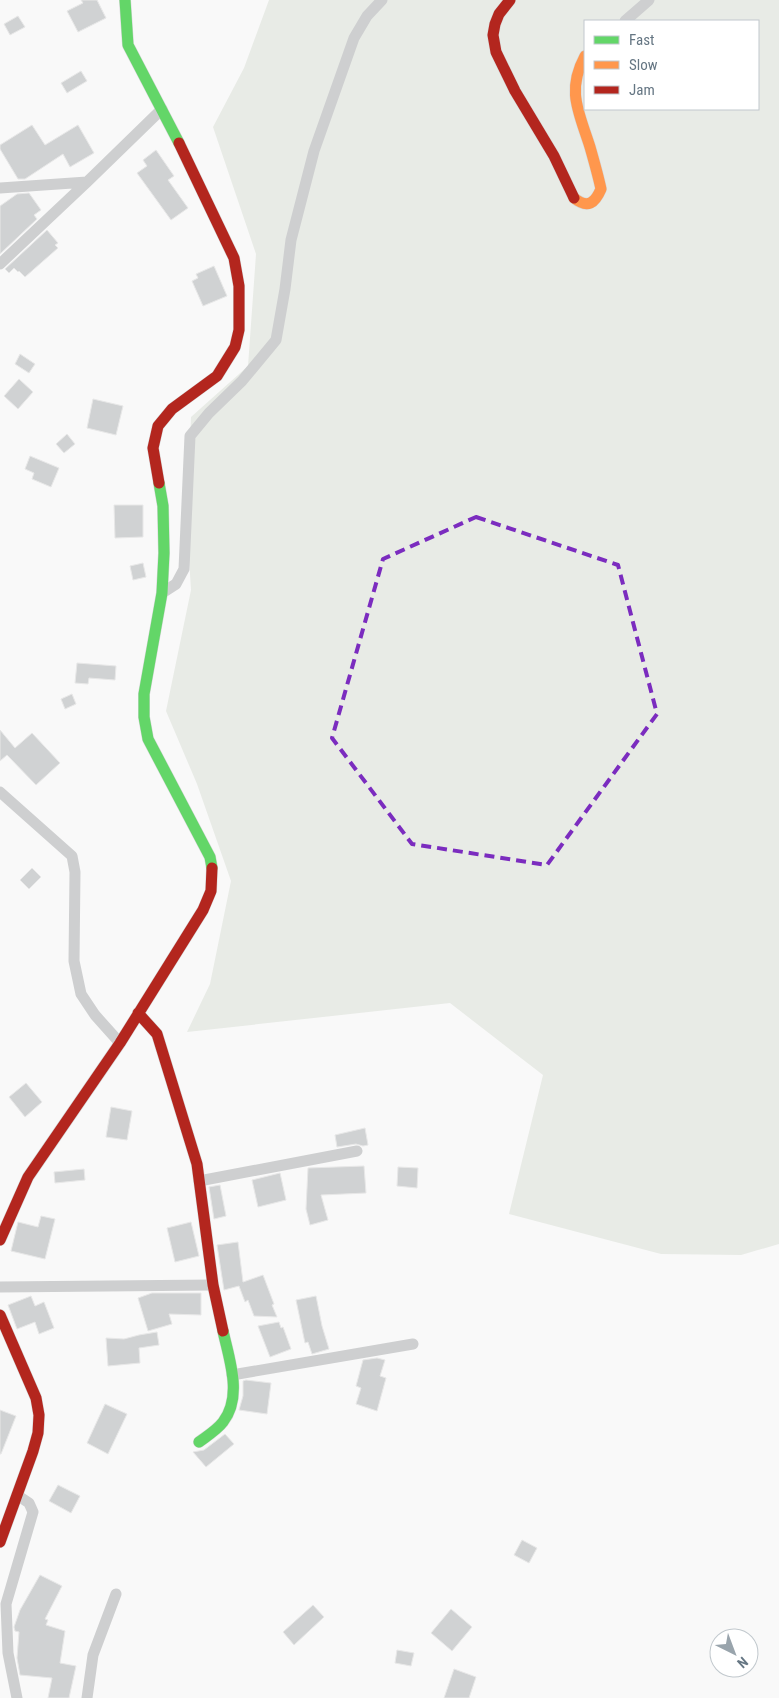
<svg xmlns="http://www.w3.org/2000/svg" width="779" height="1698" viewBox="0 0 779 1698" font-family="'Roboto Condensed',sans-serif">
	<rect width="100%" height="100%" fill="#f9f9f9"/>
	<path fill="#e8ebe6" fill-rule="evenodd" d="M269 0H779V1244L741 1255 661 1254 509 1214 543 1075 450 1003 187 1032 210 984 231 881 197 784 166 711 191 590 187 526 191 417 248 366 256 254 213 127 244 68ZM585 21H758V109H585Z"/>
	<path fill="#d0d2d3" stroke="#e8e8e8" d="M81 0H97L106 18 78 32 67 11 83 3Z
		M18 16 25 27 10 35 4 24Z
		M81 71 87 81 67 93 61 83Z
		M32 125 45 145 78 125 94 153 70 167 63 154 25 179H18L0 149V145Z
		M156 150 174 176 168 180 188 208 171 220 137 173 147 166 143 160Z
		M29 193 41 210 34 215 37 219 0 254V206L17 194Z
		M47 230 58 243 55 245 58 248 25 277 19 271 18 272 14 268 9 273 5 269Z
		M214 266 227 296 203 306 192 281 198 278 196 274Z
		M20 354 35 364 29 373 15 364Z
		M19 379 33 392 18 409 4 396Z
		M93 399 123 406 116 435 87 428Z
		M67 434 75 444 64 453 56 444Z
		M30 456 59 468 51 487 32 479 34 473 25 469Z
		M114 505H143V537L115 538Z
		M143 563 146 577 133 580 130 566Z
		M77 663 116 666 115 680 89 678 88 684 75 683Z
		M72 694 76 704 65 709 61 699Z
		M0 730 15 748 32 733 60 763 36 785 7 755 0 761Z
		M32 868 41 877 29 889 20 880Z
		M26 1083 42 1102 25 1117 9 1097Z
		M111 1107 132 1111 127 1140 106 1137Z
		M365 1128 368 1145 363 1146 356 1144 337 1147 335 1135Z
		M364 1166 366 1193 321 1195 328 1220 310 1225 306 1209 308 1168Z
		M398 1167 418 1168 417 1188 397 1186Z
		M84 1169 85 1180 55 1183 54 1172Z
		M280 1173 286 1200 258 1207 252 1180Z
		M220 1185 226 1216 214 1219 209 1187Z
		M41 1216 55 1219 45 1259 11 1251 18 1222 38 1227Z
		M191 1222 199 1256 175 1262 167 1228Z
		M238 1242 243 1282 263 1275 274 1304 272 1305 277 1317 254 1316 248 1300 245 1302 239 1286 224 1290 217 1245Z
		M152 1293H201V1315L169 1314 172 1324 148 1331 138 1298Z
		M31 1296 35 1306 44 1302 54 1328 39 1334 35 1322 17 1329 8 1305Z
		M316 1296 322 1326 329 1349 312 1354 308 1342 305 1343 296 1300Z
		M279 1322 281 1328 283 1327 291 1349 270 1357 258 1326Z
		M157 1332 159 1345 139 1348 140 1363 108 1366 106 1338 124 1339 139 1335Z
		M377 1358 385 1360 380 1376 386 1378 377 1411 356 1404 361 1388 356 1386 363 1360Z
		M246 1380 271 1383 267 1414 239 1410 243 1396V1381Z
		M105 1404 127 1414 108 1454 87 1443Z
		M0 1410 16 1416 1 1454H0Z
		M225 1434 234 1444 206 1467 193 1452 204 1450Z
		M58 1485 80 1496 71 1513 49 1501Z
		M522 1540 537 1548 529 1563 514 1555Z
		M40 1575 62 1586 45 1619 48 1620 46 1625 65 1631 60 1663 76 1666 69 1698H48L52 1678 20 1675 17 1658 19 1632 15 1631 14 1627 20 1610Z
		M313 1605 324 1617 294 1645 283 1632Z
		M451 1609 472 1627 452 1651 431 1633Z
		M397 1650 414 1653 411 1666 395 1663Z
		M454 1669 476 1677 469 1698H444Z"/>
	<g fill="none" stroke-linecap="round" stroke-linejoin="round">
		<defs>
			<path id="fast" d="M125 0 128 45 179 143
				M159 483 163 506 164 553 162 593 144 694V717L148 739 210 857 212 868
				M199 1442C207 1436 217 1430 223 1422 243 1396 229 1359 223 1331"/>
			<path id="slow" d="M574 198C588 209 595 203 601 189 598 175 594 161 590 147 579 112 566 91 585 56"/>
			<path id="jam" d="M510 0 499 14 495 24 493 35 496 52 515 91 554 156 574 198
				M159 483 153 448 158 426 172 409 217 376 235 347 239 330V286L234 258 179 143
				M138 1013 157 1034 197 1164 213 1285 223 1331
				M0 1240 28 1177 120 1043 203 910 211 891 212 868
				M0 1315 36 1398 39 1415 38 1433 33 1451 0 1542"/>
		</defs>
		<use href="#fast" stroke="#d5d6d7" stroke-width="12"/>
		<use href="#slow" stroke="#d5d6d7" stroke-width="12"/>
		<use href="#jam" stroke="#d5d6d7" stroke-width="12"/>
		<path stroke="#cecfd0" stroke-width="11" d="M625 21 649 0
			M0 188 87 182
			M0 264 87 182 162 109
			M162 593 176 584 184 569 190 436 209 413 242 381 276 340 285 289 291 240 314 151 354 38 367 16 382 0
			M0 792 72 856 75 872 74 961 81 994 95 1015 120 1043
			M199 1181 357 1151
			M0 1287 213 1285
			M232 1375 413 1344
			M17 1698 8 1653 6 1604 33 1512 29 1503 17 1495
			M87 1698 93 1655 116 1594"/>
		<use href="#fast" stroke="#63d668" stroke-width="11"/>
		<use href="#slow" stroke="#ff974d" stroke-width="11"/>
		<use href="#jam" stroke="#b3261e" stroke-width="11"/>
	</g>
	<path fill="none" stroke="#7b2cbf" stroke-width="4" stroke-dasharray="10 6" stroke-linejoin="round" d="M476 517 618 565 657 714 547 865 412 844 332 738 383 559Z"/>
	<rect x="584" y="20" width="175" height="90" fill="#ffffff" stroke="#c1c8cd"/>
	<rect x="594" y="36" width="25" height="8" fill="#63d668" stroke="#c1c8cd"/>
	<text x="629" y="45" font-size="15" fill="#657683">Fast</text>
	<rect x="594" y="61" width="25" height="8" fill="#ff974d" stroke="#c1c8cd"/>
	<text x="629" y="70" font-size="15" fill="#657683">Slow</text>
	<rect x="594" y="86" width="25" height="8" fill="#b3261e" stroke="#c1c8cd"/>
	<text x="629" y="95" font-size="15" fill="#657683">Jam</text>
	<g transform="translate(734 1653) rotate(138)"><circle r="24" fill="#ffffff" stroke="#c1c8cd"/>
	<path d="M0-4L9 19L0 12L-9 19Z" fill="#99a4ac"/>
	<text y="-8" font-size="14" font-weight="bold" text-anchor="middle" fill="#657683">N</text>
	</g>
</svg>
